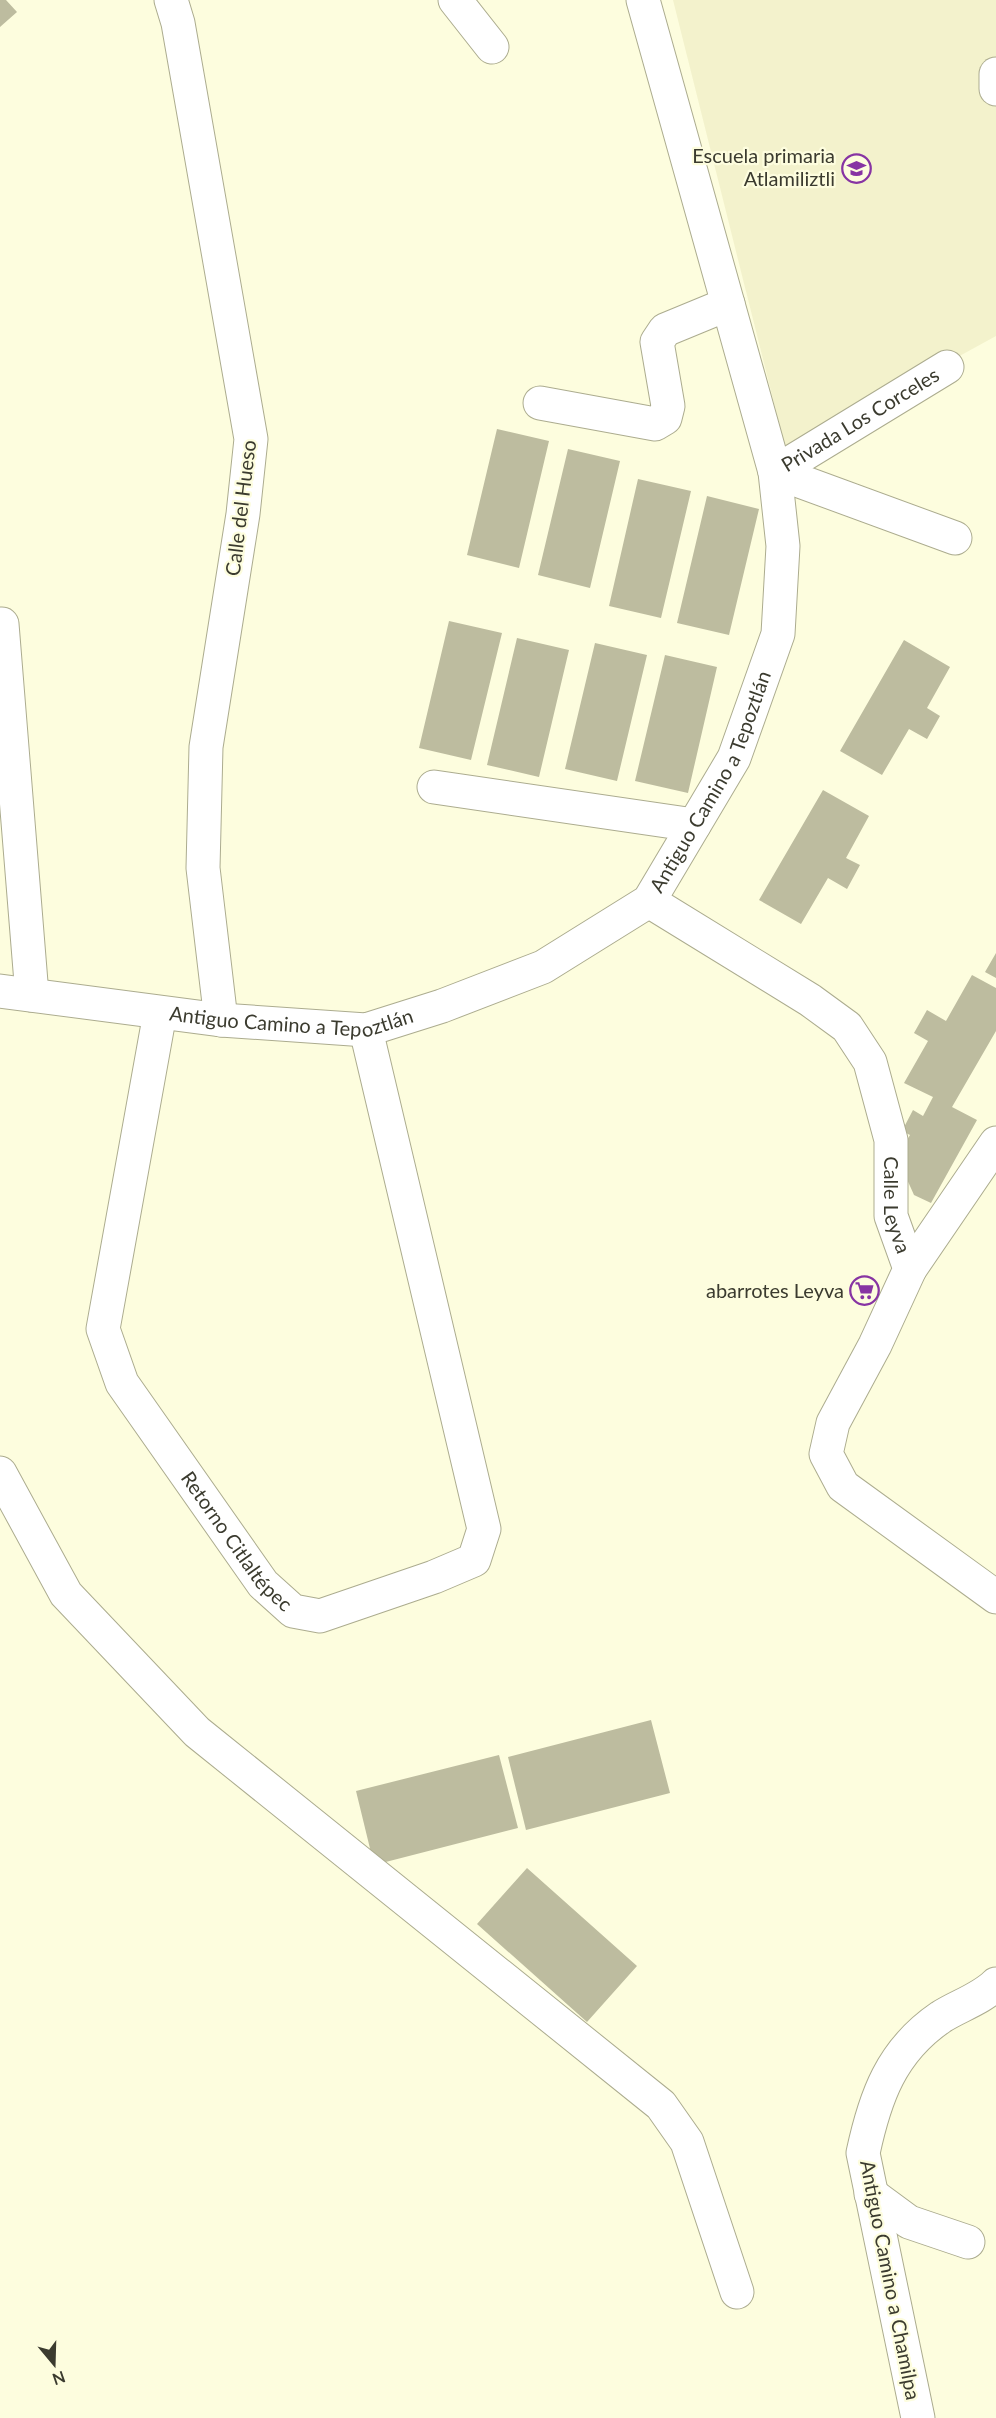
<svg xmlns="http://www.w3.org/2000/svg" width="996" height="2418" viewBox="0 0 996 2418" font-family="Lato,sans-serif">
	<rect width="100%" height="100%" fill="#fdfdde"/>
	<path fill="#f3f2cc" d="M673 0H996V336L786 451Z"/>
	<path fill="#bdbc9f" d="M0 0H6L17 12 0 27Z
		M497 429 549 441 519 568 467 555Z
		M568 449 620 461 590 588 538 575Z
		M638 479 691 491 661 618 609 606Z
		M707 496 759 509 729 635 677 623Z
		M449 621 502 633 471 760 419 748Z
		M517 638 569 650 539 777 487 765Z
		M904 640 950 667 927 708 940 716 927 739 909 729 882 775 840 751Z
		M595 643 647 655 617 781 565 769Z
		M665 655 717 667 688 793 635 781Z
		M823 790 869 816 846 858 860 865 847 889 828 878 801 924 759 900Z
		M996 953V978L985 972Z
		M972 975 996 988V1031L952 1107 977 1120 931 1203 914 1195 897 1157 910 1135 902 1131 913 1110 923 1116 933 1097 904 1083 928 1041 914 1033 927 1010 946 1021Z
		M651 1720 670 1793 526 1830 508 1757Z
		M499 1755 518 1828 374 1865 356 1791Z
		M527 1868 637 1966 587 2022 477 1924Z"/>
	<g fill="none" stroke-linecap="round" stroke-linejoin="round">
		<defs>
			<g id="minor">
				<path d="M171 0 178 23 251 439 243 514 206 747 203 868 221 1020"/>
				<path d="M455 0 492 47"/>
				<path d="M996 74V89"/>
				<path d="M540 403 655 424 665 418 668 406 657 342 665 330 728 304"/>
				<path id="s1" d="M775 472 947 367"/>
				<path d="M775 472 955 538"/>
				<path d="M2 624 32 995"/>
				<path d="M434 787 694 825"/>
				<path id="s2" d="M649 901 810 1000 847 1027 870 1062 891 1140V1216L910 1269 875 1345 833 1423 826 1454 843 1486 996 1597"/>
				<path id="s3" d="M0 991 221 1020 366 1030 442 1006 543 967 649 901 734 758 778 634 783 546 775 472 643 0"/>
				<path id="s4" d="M160 1013 103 1329 122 1383 263 1584 293 1611 320 1616 434 1577 474 1560 484 1529 366 1030"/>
				<path d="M910 1269 996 1143"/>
				<path d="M0 1473 66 1594 197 1732 661 2105 687 2142 737 2292"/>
				<path d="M871 2194 909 2222 968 2242"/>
				<path d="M918 2418 863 2153C875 2097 891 2051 941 2017 958 2006 981 1999 996 1984"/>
			</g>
		</defs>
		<use href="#minor" stroke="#acac8f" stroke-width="35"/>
		<use href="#minor" stroke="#fff" stroke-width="33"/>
	</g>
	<defs>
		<symbol id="school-ring" viewBox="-11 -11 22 22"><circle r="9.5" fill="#fdfdde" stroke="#8734a3" stroke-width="1.5"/><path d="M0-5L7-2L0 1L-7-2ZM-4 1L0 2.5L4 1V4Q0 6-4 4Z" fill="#8734a3"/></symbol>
		<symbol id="supermarket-ring" viewBox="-11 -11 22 22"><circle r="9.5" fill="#fdfdde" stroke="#8734a3" stroke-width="1.5"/><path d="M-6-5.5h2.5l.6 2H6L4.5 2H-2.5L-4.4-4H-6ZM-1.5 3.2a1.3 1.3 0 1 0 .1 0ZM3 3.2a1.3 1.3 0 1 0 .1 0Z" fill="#8734a3"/></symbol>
	</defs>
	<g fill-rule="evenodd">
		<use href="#school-ring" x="840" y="152" width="33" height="33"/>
		<use href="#supermarket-ring" x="848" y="1274" width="33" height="33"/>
	</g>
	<g text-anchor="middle" stroke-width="4.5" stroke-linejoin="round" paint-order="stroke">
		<g font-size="20" fill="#3b3b2f" stroke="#fdfdde" text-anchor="end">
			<text x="835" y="163">Escuela primaria<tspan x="835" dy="23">Atlamiliztli</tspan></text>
			<text x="844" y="1298">abarrotes Leyva</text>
		</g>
		<g font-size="20" fill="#3b3b2f" stroke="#fdfdde">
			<text dy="7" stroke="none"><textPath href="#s1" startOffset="100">Privada Los Corceles</textPath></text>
			<text transform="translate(241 508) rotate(-83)" y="7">Calle del Hueso</text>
			<text dy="7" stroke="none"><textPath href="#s3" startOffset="816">Antiguo Camino a Tepoztlán</textPath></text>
			<text dy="7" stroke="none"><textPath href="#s3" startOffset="294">Antiguo Camino a Tepoztlán</textPath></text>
			<text dy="7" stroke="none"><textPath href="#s2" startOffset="423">Calle Leyva</textPath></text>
			<text dy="7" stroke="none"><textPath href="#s4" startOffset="574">Retorno Citlaltépec</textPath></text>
			<text transform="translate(890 2280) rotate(79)" y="7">Antiguo Camino a Chamilpa</text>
		</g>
	</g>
	<g transform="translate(54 2364) rotate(161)" stroke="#fdfdde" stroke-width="4.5" paint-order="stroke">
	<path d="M0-4.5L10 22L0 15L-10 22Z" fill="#3b3b2f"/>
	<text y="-9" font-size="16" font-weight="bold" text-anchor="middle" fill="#3b3b2f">N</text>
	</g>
</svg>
